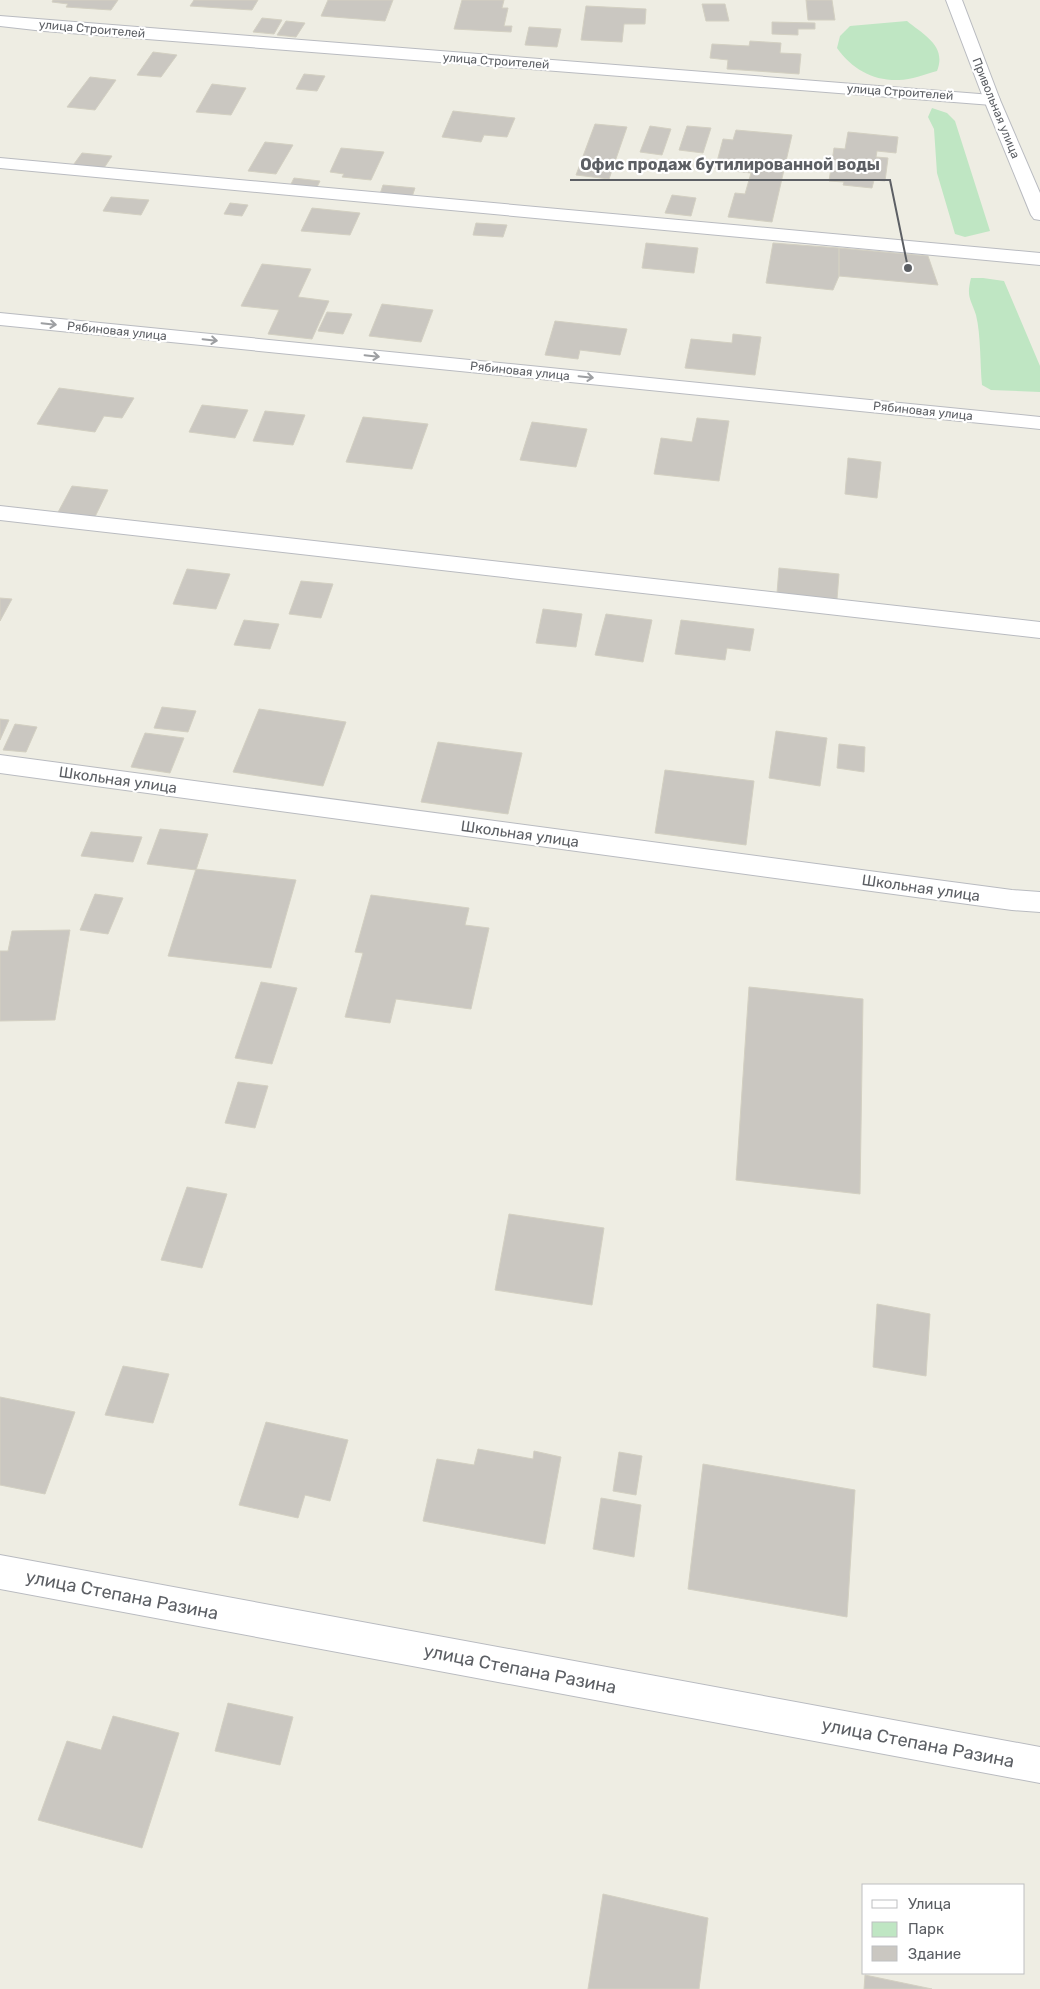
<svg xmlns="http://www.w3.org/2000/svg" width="1040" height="1989" viewBox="0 0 1040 1989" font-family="Rubik,sans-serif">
	<rect width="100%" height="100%" fill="#eeede3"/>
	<path fill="#bfe6c3" d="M907 21C924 35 947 46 937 71 925 74 911 80 899 80 873 81 852 69 837 48L840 36 850 26Z
		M932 108 947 113 955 121 990 231 965 237 955 234 937 173 934 129 928 117Z
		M971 278H983L1004 281 1040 366V392L991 390 982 385C980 365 981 335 976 315 971 299 966 298 971 278Z"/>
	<path fill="#cac7c1" stroke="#d3d0c2" d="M53 0H118L111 10 66 7 68 4 52 2Z
		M194 0H258L252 10 190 6Z
		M328 0H393L385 21 321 16Z
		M462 0H504L502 8H508L504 26H512L511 32 454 29Z
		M806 0H832L835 20H808Z
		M702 4H725L729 21H706Z
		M586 6 646 9 645 24H624L622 42 581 40Z
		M262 18 282 20 274 34 253 32Z
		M286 21 305 23 296 37 277 35Z
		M772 22 815 23V29H798V35L772 34Z
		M529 27 561 29 557 47 525 45Z
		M750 41 781 43 780 53 801 54 799 74 727 69 728 60 710 58 712 44 749 46Z
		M153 52 177 55 161 77 137 75Z
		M304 74 325 76 317 91 296 89Z
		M90 77 116 80 95 110 67 107Z
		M212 84 246 88 231 115 196 112Z
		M453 111 515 118 507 137 484 135 481 142 442 137Z
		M595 124 627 127 609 179 576 175Z
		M650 126 671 129 662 155 640 152Z
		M687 126 711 128 703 153 679 150Z
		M736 130 792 135 772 222 728 217 735 193 745 194 751 173 715 169 723 139 733 140Z
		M848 132 898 137 896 153 877 151 876 157 888 158 885 181 874 180 872 188 843 185 844 182 829 181 834 148 845 149Z
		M265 142 293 145 276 174 248 171Z
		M341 148 384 152 371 180 342 177 344 174 330 172Z
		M82 153 112 156 102 171 71 168Z
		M294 178 320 181 315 191 289 188Z
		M383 185 415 188 411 200 379 197Z
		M672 195 696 198 691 216 665 213Z
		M111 197 149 200 141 215 103 211Z
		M230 203 248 205 242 216 224 214Z
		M312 208 360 213 350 235 301 231Z
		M476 223 507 225 503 237 473 235Z
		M646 243 698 248 694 273 642 268Z
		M773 243 839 248V276L833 290 766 283Z
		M839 248 928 256 938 285 839 276Z
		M262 264 311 269 298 297 329 301 312 339 268 334 279 310 241 306Z
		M382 304 433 310 421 342 369 336Z
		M327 312 352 314 343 334 318 331Z
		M555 321 627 329 620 355 580 350 578 359 545 355Z
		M733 334 761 337 755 375 685 368 691 339 732 343Z
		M59 388 134 398 122 418 104 416 95 432 37 424Z
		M202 405 248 410 235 438 189 432Z
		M265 411 305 415 293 445 253 441Z
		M363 417 428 424 412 469 346 462Z
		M697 418 729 421 719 481 654 474 661 438 692 442Z
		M532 422 587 429 576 467 520 460Z
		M848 458 881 462 877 498 845 494Z
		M72 486 108 490 93 521 56 516Z
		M779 568 839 574 837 599 777 593Z
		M187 569 230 574 216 609 173 604Z
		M301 581 333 584 321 618 289 614Z
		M0 598 12 599 0 621Z
		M543 609 582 614 576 647 536 643Z
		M606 614 652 620 643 662 595 655Z
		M244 620 279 624 270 649 234 645Z
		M681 620 754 629 750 651 727 648 725 660 675 654Z
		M162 707 196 711 188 732 154 728Z
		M259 709 346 722 323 786 233 772Z
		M0 719 9 720 0 740Z
		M15 724 37 727 26 752 3 750Z
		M776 731 827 738 820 786 769 778Z
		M145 733 184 738 170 773 131 767Z
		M438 742 522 753 508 814 421 802Z
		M839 744 865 747 864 772 837 768Z
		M665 770 754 781 746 845 655 833Z
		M160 829 208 834 196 870 147 864Z
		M91 832 142 837 133 862 81 856Z
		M196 869 296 880 271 968 168 956Z
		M95 894 123 898 108 934 80 930Z
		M371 895 469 908 465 925 489 928 471 1009 396 999 390 1023 345 1017 363 953 355 952Z
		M70 930 55 1020 0 1021V951H8L12 931Z
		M261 982 297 988 272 1064 235 1058Z
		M749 987 863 999 860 1194 736 1180Z
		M238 1082 268 1086 255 1128 225 1123Z
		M187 1187 227 1194 202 1268 161 1260Z
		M509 1214 604 1228 592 1305 495 1290Z
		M877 1304 930 1314 926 1376 873 1367Z
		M123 1366 169 1374 153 1423 105 1415Z
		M0 1397 75 1412 45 1494 0 1485Z
		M266 1422 348 1440 330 1501 305 1495 298 1518 239 1505Z
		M478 1449 533 1459 534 1451 561 1457 545 1544 423 1521 437 1459 474 1465Z
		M619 1452 642 1456 636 1495 613 1491Z
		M703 1464 855 1490 847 1617 688 1589Z
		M601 1498 641 1505 634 1557 593 1549Z
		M228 1703 293 1717 280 1765 215 1751Z
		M113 1716 179 1733 142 1848 38 1820 67 1741 101 1750Z
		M603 1894 708 1918 699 1989H588Z
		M865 1975 932 1989H864Z"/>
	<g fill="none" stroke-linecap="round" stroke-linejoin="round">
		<defs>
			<path id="minor" d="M0 16 992 95 998 96 1000 100 998 104 992 105 44 31 0 26Z
				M0 158 1040 253V265L0 168Z
				M0 313 1040 417V429L0 325Z
				M0 506 1040 622V638L0 520Z
				M0 755 1012 890 1040 892V912L1012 910 0 773Z
				M0 1555 1040 1747V1783L0 1589Z"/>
			<path id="tertiary" d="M946 0H962L1000 100 1040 193V220L1034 219 1031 215 984 100Z"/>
		</defs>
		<use href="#minor" stroke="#b9bbc0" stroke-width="2"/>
		<use href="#tertiary" stroke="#b9bbc0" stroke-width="2"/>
		<use href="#minor" fill="#fff" fill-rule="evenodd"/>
		<use href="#tertiary" fill="#fff" fill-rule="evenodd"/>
	</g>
	<defs><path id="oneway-shaft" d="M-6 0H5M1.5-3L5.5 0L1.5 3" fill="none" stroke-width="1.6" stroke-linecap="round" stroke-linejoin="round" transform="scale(1.25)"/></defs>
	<g stroke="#9d9fa2">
		<use href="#oneway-shaft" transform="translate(49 324) rotate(6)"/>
		<use href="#oneway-shaft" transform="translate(210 340) rotate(6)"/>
		<use href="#oneway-shaft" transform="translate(372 356) rotate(6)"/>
		<use href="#oneway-shaft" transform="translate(586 377) rotate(6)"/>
	</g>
	<g text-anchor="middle" stroke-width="4.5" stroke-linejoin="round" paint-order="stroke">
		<g font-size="12" fill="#5c5f64" stroke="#fff">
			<text transform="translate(92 29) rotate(5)" y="4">улица Строителей</text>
			<text transform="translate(496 61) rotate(4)" y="4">улица Строителей</text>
			<text transform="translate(900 92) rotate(4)" y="4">улица Строителей</text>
			<text transform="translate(996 108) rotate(68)" y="4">Привольная улица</text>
			<text transform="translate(117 331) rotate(6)" y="4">Рябиновая улица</text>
			<text transform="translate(520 371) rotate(6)" y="4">Рябиновая улица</text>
			<text transform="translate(923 411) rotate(6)" y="4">Рябиновая улица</text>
		</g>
		<g font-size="15" fill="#5c5f64" stroke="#fff">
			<text transform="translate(118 780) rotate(8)" y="5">Школьная улица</text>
			<text transform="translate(520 834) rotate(8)" y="5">Школьная улица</text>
			<text transform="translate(921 888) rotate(8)" y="5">Школьная улица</text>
		</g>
		<g font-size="18" fill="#5c5f64" stroke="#fff">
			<text transform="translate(122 1595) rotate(11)" y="6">улица Степана Разина</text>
			<text transform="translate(520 1669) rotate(11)" y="6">улица Степана Разина</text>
			<text transform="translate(918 1743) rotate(11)" y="6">улица Степана Разина</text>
		</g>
	</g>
	<path fill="none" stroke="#5c5f64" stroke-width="2" d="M908 268L890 180H570"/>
	<circle fill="#5c5f64" stroke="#fff" stroke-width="2" cx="908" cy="268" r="5"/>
	<g font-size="16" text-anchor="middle" font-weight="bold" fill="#5c5f64" stroke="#fff" stroke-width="4.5" stroke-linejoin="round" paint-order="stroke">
		<text x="730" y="170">Офис продаж бутилированной воды</text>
	</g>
	<rect x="862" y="1884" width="162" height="90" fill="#ffffff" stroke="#bebfc1"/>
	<rect x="872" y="1900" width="25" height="8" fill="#ffffff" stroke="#bebfc1"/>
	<text x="908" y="1909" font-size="15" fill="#5c5f64">Улица</text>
	<rect x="872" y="1922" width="25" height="15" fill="#bfe6c3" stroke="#bebfc1"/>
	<text x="908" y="1934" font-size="15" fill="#5c5f64">Парк</text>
	<rect x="872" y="1946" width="25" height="15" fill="#cac7c1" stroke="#bebfc1"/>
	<text x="908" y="1959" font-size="15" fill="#5c5f64">Здание</text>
</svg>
